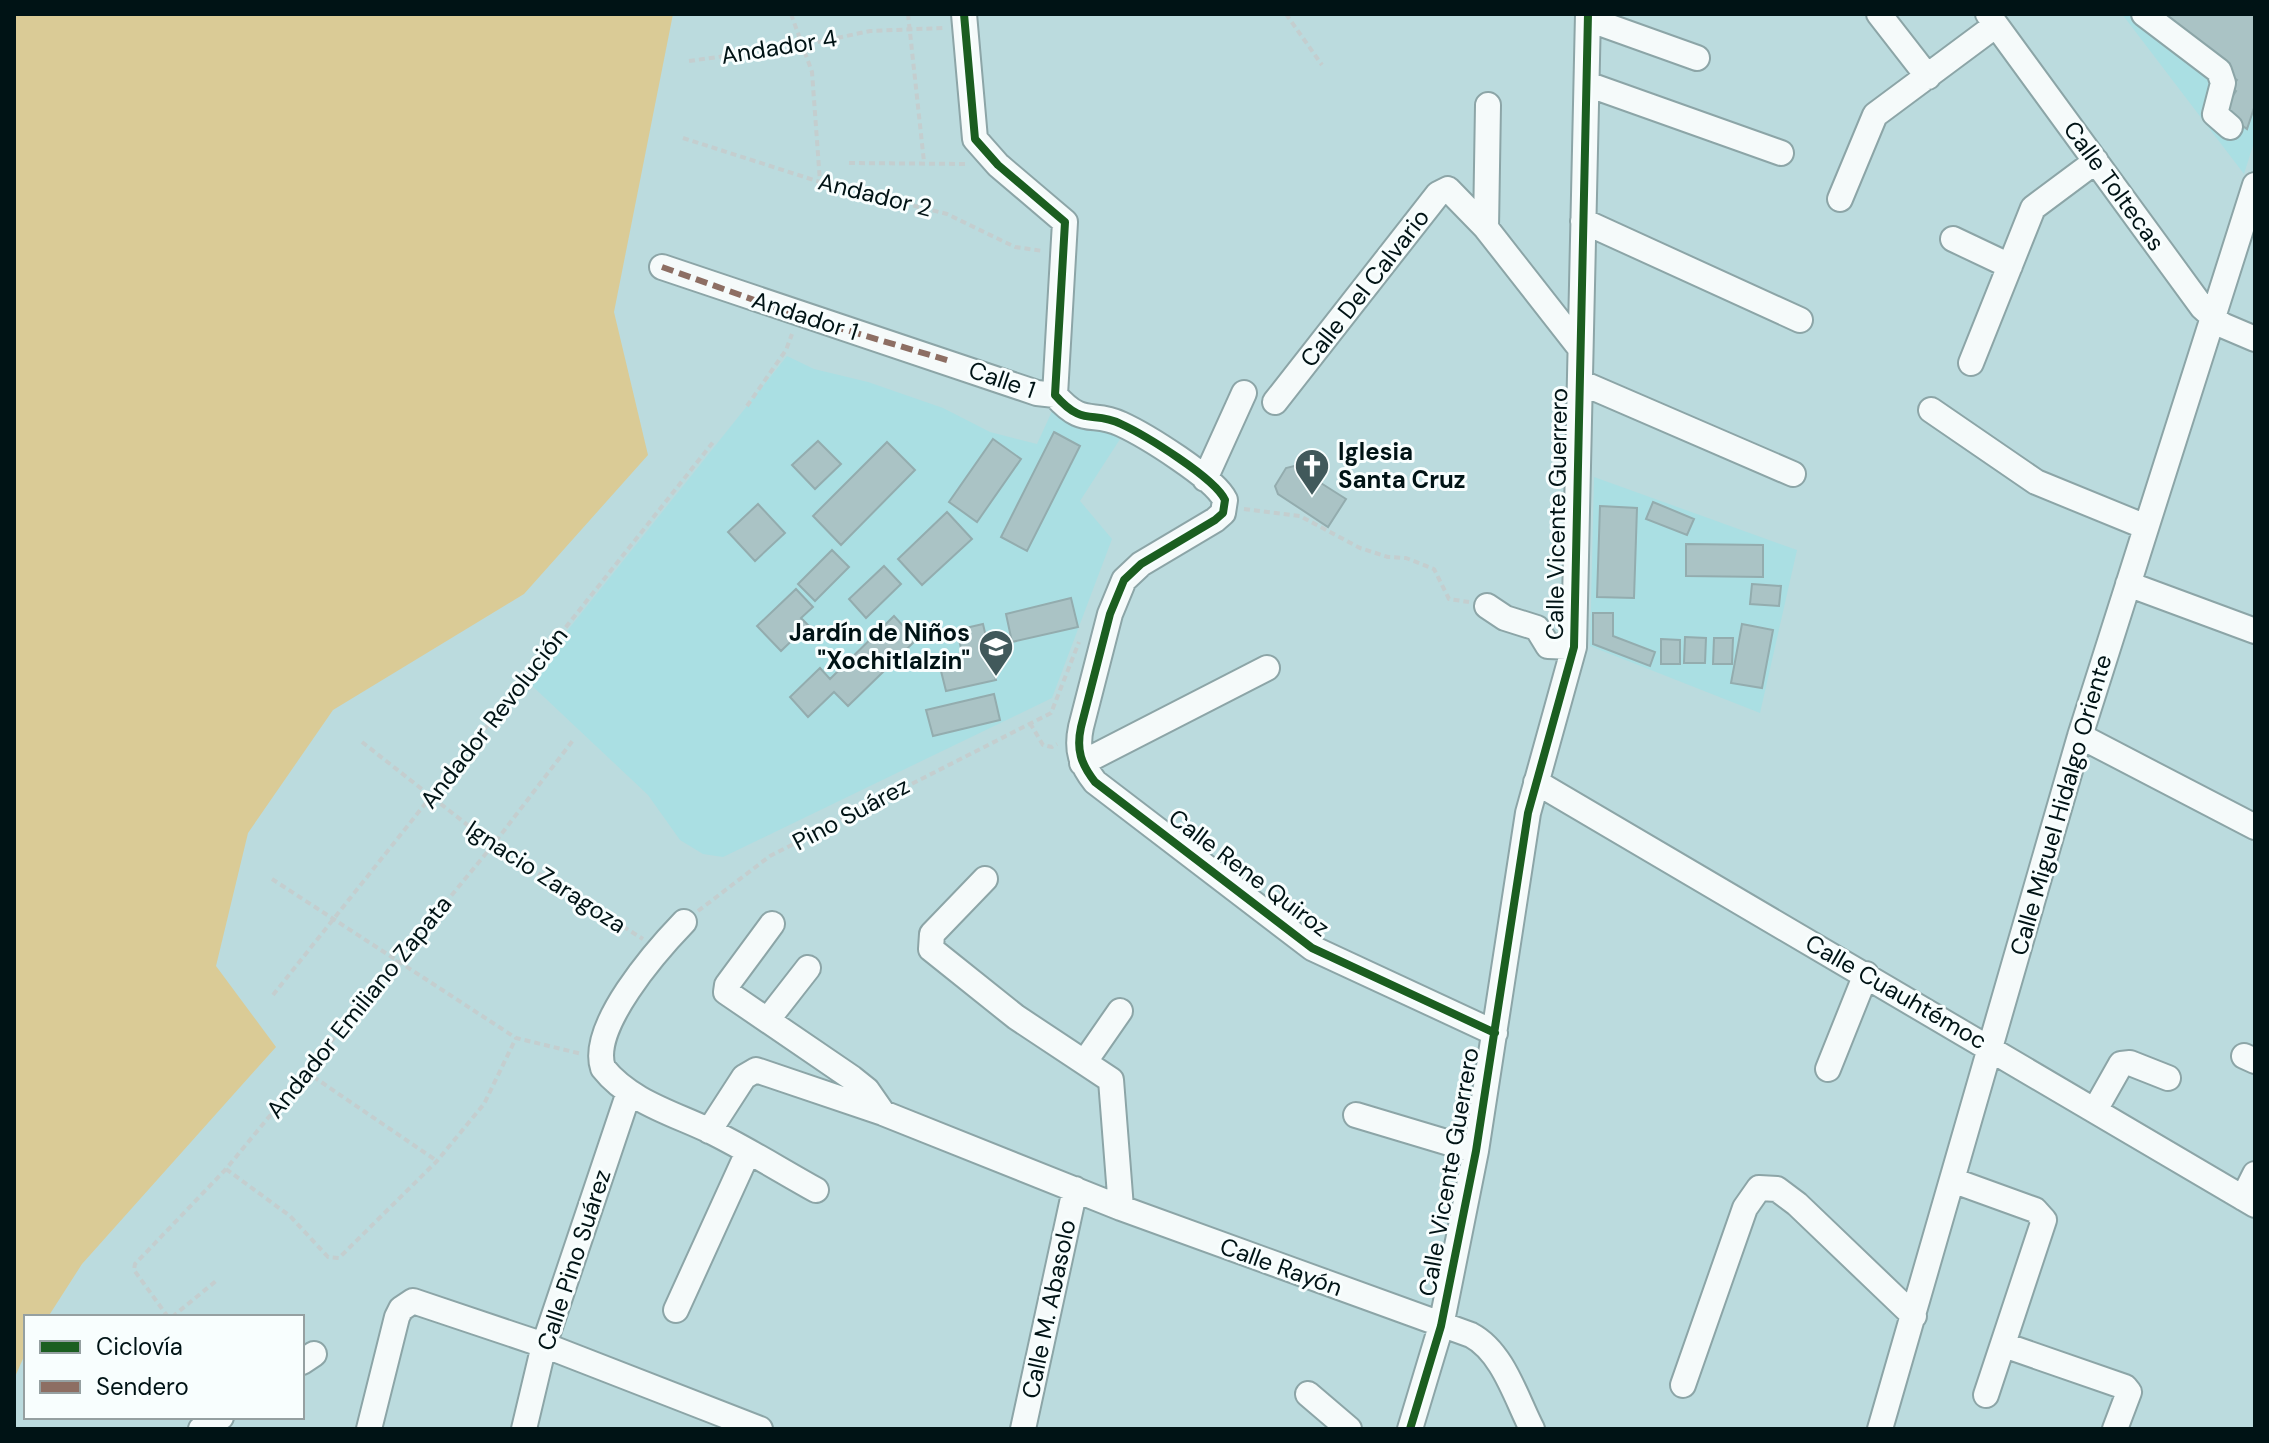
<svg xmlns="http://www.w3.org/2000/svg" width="2269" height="1443" viewBox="0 0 2269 1443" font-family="'DM Sans',sans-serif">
	<rect width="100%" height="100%" fill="#bbdbde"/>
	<path fill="#aadfe3" d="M2122 14H2255V139L2244 174Z
		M787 356 814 369 868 382 943 408 990 432 1037 444 1053 409 1122 436 1080 501 1112 539 1052 698 723 857 703 854 680 840 648 795 527 681Z
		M1594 477 1797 550 1760 713 1590 646Z"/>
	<path fill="#dacb96" d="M14 14H673L614 312 648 455 524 594 333 710 248 833 216 966 276 1047 82 1264 48 1317H26V1352L14 1379Z"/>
	<path fill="#aac3c5" stroke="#93acae" stroke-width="2" d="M2159 14H2255V105L2247 129 2223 111 2236 91 2231 88 2237 80 2224 71 2229 63Z
		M1054 432 1080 446 1027 551 1001 537Z
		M993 439 1021 459 977 522 949 502Z
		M818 441 841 464 815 489 792 465Z
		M887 442 915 470 841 545 813 516Z
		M1294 466 1346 499 1328 527 1278 494 1275 486 1286 468Z
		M1653 502 1694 519 1687 535 1646 519Z
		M758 504 785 533 755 561 728 532Z
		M1600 506 1637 508 1634 598 1597 597Z
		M947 512 972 539 922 585 898 559Z
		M1686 544 1763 545V577L1686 576Z
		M832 550 849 567 815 601 798 584Z
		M884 566 901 584 866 618 849 599Z
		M1752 584 1781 586 1779 606 1750 604Z
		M796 589 813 607 801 618 808 625 781 651 757 626Z
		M1071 598 1078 627 1012 642 1006 614Z
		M1593 613H1613V636L1655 652 1650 666 1593 644Z
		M894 616 916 640 848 706 834 692 808 717 790 697 820 668 830 679Z
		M983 624 996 680 946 691 938 659 962 653 957 630Z
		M1742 624 1773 630 1762 688 1731 683Z
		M1685 637 1706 638 1705 663H1684Z
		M1714 638H1733L1732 664H1713Z
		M1661 639 1680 640V664H1661Z
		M994 694 1000 720 933 736 926 710Z"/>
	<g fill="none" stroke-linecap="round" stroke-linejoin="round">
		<defs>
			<path id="minor" d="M964 14 975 139 998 165 1065 222 1055 395C1084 428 1092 410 1121 424 1145 435 1215 478 1225 500L1223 513 1215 520 1141 564 1124 580 1110 614 1081 727C1076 750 1081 764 1095 782L1312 948 1495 1033
				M1879 14 1928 77
				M1988 14 2202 307 2222 325 2255 339
				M2144 14 2219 71 2223 83 2215 114 2230 127
				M1588 19 1697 58
				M1587 84 1781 153
				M1840 199 1875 115 1996 25
				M1583 221 1800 320
				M1486 228 1488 105
				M1953 239 2010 266
				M662 267 1037 393 1055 395
				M1971 363 2033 208 2096 161
				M1580 382 1793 474
				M1275 402 1438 194 1448 189 1486 228 1580 348
				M1931 410 2036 482 2146 527
				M1205 479 1244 393
				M2128 584 2255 631
				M1487 606 1505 618 1537 628 1548 646 1574 647
				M2080 736 2255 827
				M1082 763 1267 668
				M1536 782 2255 1205
				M985 879 932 934 931 949 1016 1017 1111 1080 1121 1208
				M684 922C657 950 589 1027 603 1068 629 1101 672 1113 708 1130 745 1148 780 1170 816 1190
				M772 924 727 985 726 992 852 1078 867 1090 883 1113
				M769 1018 808 968
				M2244 1056 2255 1061
				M1086 1060 1120 1011
				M1828 1069 1866 974
				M2095 1110 2121 1064 2130 1063 2168 1078
				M1356 1115 1476 1151
				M709 1131 744 1077 756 1070 883 1113 1121 1208 1471 1335C1503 1352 1516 1398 1532 1429
				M1952 1180 2035 1210 2044 1220 1986 1395
				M2243 1198 2255 1174
				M676 1310 748 1152
				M2004 1345 2125 1387 2129 1392 2115 1429
				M302 1362 314 1354
				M1683 1385 1745 1208 1759 1188 1777 1189 1797 1204 1914 1316
				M1308 1394 1349 1429
				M201 1429 221 1417
				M369 1429 397 1317 401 1309 413 1301 544 1345 760 1429
				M524 1429 544 1345 629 1092
				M1023 1429 1075 1189
				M1410 1429 1441 1326 1476 1151 1528 813 1574 647 1588 14
				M1880 1429 2080 736 2255 185"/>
		</defs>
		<use href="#minor" stroke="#8ca5a7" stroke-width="28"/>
		<path stroke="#c4cecf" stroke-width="4" stroke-dasharray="6 4" stroke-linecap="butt" d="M791 14 812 72 820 182
			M908 14 924 162
			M1286 14 1322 65
			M689 61 804 45 870 31 943 28
			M683 138 820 182 947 214 1015 247 1043 251
			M849 163 968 164
			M747 406 786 350 792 334
			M1244 509 1300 516 1360 548 1388 557 1406 558 1434 569 1449 599 1469 602
			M1030 723 1043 745 1052 747 1057 744
			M362 742 493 845 643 939
			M272 879 516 1038 582 1054
			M698 911 770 856 1051 713 1079 642
			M273 995 714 441
			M305 1071 437 1161
			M226 1169 290 1216 328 1257 339 1258 437 1161 484 1104 516 1038
			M168 1317 134 1270 135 1264 226 1169 493 845 574 739
			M172 1317 216 1281"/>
		<use href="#minor" stroke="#f5fafa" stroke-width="24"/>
		<path stroke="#8d6e63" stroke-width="6" stroke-dasharray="12 6" stroke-linecap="butt" d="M662 267 799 316 950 361"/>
		<defs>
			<path id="cycleway" d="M964 14 975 139 998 165 1065 222 1055 395C1084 428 1092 410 1121 424 1145 435 1215 478 1225 500L1223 513 1215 520 1141 564 1124 580 1110 614 1081 727C1076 750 1081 764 1095 782L1312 948 1495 1033
				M1410 1429 1441 1326 1476 1151 1528 813 1574 647 1588 14"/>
		</defs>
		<use href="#cycleway" stroke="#f8fefe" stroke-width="13"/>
		<use href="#cycleway" stroke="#1b5e20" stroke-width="8"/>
	</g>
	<defs>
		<symbol id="church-pin" viewBox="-11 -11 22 30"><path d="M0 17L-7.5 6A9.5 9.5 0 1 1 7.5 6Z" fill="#41595b" stroke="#f8fefe"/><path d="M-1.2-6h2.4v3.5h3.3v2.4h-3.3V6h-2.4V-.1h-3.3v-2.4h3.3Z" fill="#fff"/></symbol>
		<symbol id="school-pin" viewBox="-11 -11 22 30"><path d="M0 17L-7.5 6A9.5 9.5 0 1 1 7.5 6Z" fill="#41595b" stroke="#f8fefe"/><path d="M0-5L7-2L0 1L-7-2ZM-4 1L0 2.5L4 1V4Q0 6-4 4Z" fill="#fff"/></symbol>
	</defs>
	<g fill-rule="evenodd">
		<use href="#church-pin" x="1292" y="446" width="40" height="54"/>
		<use href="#school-pin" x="976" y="627" width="40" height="54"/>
	</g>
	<g text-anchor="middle" stroke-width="6" stroke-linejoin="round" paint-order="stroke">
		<g font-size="24" fill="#001315" stroke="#f8fefe">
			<text transform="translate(779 47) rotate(-9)" y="8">Andador 4</text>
			<text transform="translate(2114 186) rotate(54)" y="8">Calle Toltecas</text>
			<text transform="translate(875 195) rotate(14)" y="8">Andador 2</text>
			<text transform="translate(1365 288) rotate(-52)" y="8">Calle Del Calvario</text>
			<text transform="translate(805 316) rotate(18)" y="8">Andador 1</text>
			<text transform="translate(1002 380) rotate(19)" y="8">Calle 1</text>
			<text transform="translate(1557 514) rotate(-89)" y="8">Calle Vicente Guerrero</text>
			<text transform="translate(494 718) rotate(-52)" y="8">Andador Revolución</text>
			<text transform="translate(2061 805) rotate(-74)" y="8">Calle Miguel Hidalgo Oriente</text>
			<text transform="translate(851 814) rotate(-28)" y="8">Pino Suárez</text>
			<text transform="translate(1249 873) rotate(37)" y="8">Calle Rene Quiroz</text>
			<text transform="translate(546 877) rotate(33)" y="8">Ignacio Zaragoza</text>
			<text transform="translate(1896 992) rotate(30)" y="8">Calle Cuauhtémoc</text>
			<text transform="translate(359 1007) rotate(-51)" y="8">Andador Emiliano Zapata</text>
			<text transform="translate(1449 1172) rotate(-80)" y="8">Calle Vicente Guerrero</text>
			<text transform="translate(574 1260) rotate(-72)" y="8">Calle Pino Suárez</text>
			<text transform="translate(1281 1267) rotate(20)" y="8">Calle Rayón</text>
			<text transform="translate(1049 1309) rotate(-78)" y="8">Calle M. Abasolo</text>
		</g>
		<g font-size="24" font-weight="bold" fill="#001315" stroke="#f8fefe" text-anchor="start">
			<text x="1338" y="460">Iglesia<tspan x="1338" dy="28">Santa Cruz</tspan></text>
			<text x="970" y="641" text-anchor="end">Jardín de Niños<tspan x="970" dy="28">"Xochitlalzin"</tspan></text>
		</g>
	</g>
	<rect width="2269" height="1443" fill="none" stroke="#001315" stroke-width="32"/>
	<rect x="24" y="1315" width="280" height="104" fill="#f8fefe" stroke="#95a0a1" stroke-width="2"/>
	<rect x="40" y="1341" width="40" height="12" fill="#1b5e20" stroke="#95a0a1" stroke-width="2"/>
	<text x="96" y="1355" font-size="24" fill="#001315">Ciclovía</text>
	<rect x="40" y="1381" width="40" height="12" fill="#8d6e63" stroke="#95a0a1" stroke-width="2"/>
	<text x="96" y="1395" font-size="24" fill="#001315">Sendero</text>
</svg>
